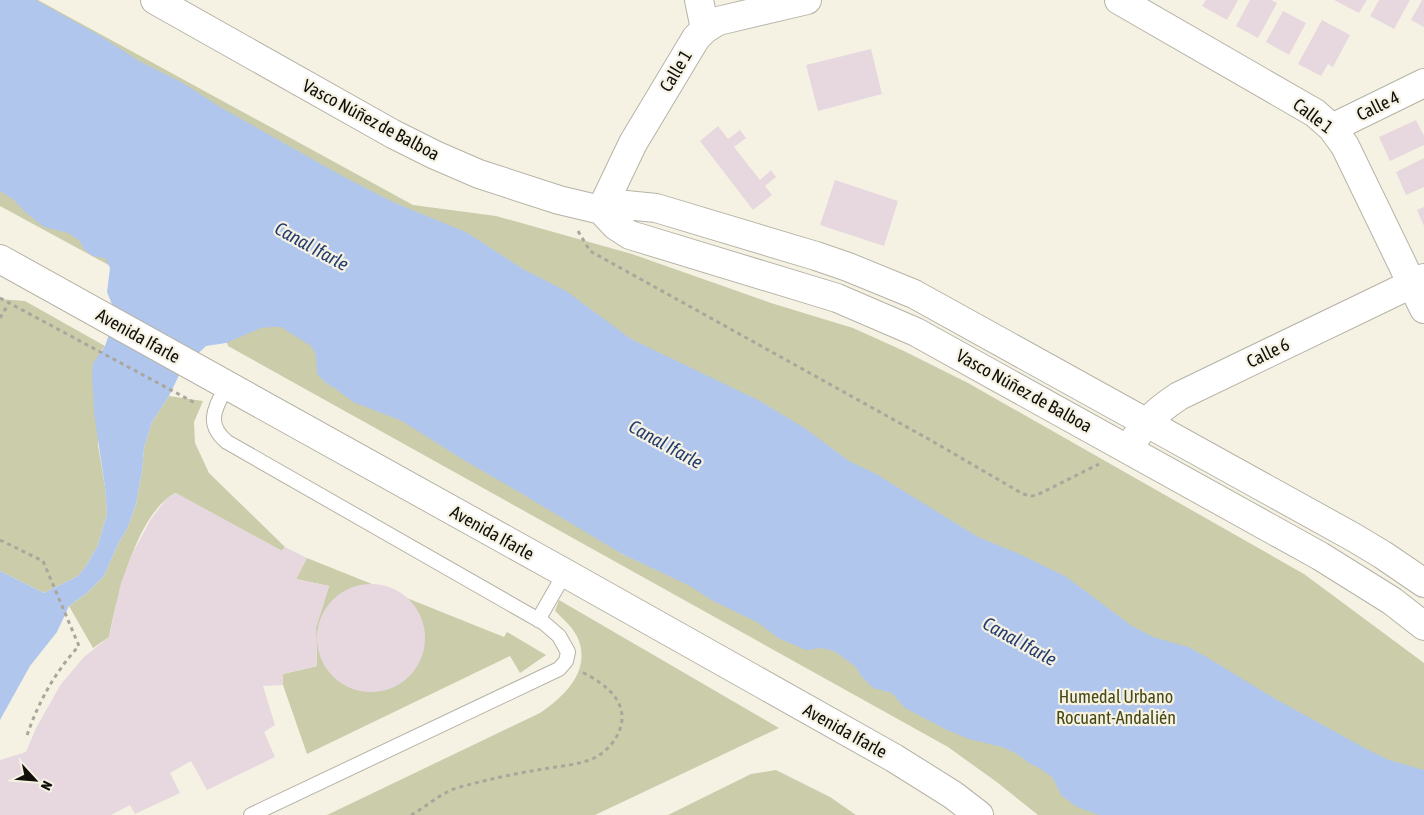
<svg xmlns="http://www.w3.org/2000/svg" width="1424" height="815" viewBox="0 0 1424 815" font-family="'Asap Condensed',sans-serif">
	<rect width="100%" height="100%" fill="#f5f2e4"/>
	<path fill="#caccaa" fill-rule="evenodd" d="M0 0H38L413 205 496 216 632 254 771 303 853 328 904 351 968 383 1304 574 1424 663V815H1038L998 783 948 747 228 346 227 343 116 269 0 206ZM539 503 666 574 622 554 597 537Z
		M0 299 25 301 105 346 99 353 98 445 105 487 107 514 98 545 86 566 78 576 44 593 0 571Z
		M169 396 203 401 194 422 195 443 209 473 285 547 282 551 175 493C137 514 117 596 109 637L93 648 69 606 87 593 104 576 118 544 128 527 136 504 142 471 144 448 152 422Z
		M307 558 504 637 507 632 546 655 520 673 510 656 307 754 283 685V674L317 666 316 627 329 586 296 579Z
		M559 600 779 728 595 815H327L540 713C563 697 590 673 579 641 575 629 563 619 555 611Z
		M776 770 830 797 856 815H668L751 774Z"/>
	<path fill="#b1c6ed" d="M0 0H36L102 37 139 61 183 83 220 107 344 177 395 203 466 232 523 269 566 291 631 339 760 401 806 429 849 461 876 474 978 537 1017 553 1065 576 1132 626 1153 637 1188 647 1205 656 1272 697 1370 751 1389 760 1424 770V815H1099L1077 807 1061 795 1053 778 1041 769 1029 763 1017 754 1002 747 969 739 945 729 905 708 892 693 873 688 861 676 856 667 834 651 821 648 806 650 778 638 757 622 713 601 690 586 622 554 524 495 462 459 402 421 353 402 336 389 326 383 317 374 316 355 311 346 281 327H273L261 328 226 343 206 346 182 369 169 396 152 422 144 448 142 471 136 504 128 527 118 544 104 576 87 593 69 606 57 632 30 666 0 720V571L44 593 78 576 86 566 98 545 107 514 105 487 94 413 92 375 93 363 105 346 114 320 113 307 107 292 110 268 105 258 92 256 84 249 79 240 68 233 44 227 25 212 14 200 0 191Z"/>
	<path fill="#e7d8df" d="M1206 0H1238L1227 20 1202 6Z
		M1250 0H1271L1277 3 1258 38 1236 26Z
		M1334 0H1367L1359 13Z
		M1379 0H1410L1394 29 1370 16Z
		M1422 0H1424V27L1411 20Z
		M1283 11 1306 23 1289 55 1266 42Z
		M1322 20 1350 35 1333 67 1328 64 1321 76 1298 64Z
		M871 49 882 94 818 111 806 65Z
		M1416 120 1424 136V145L1390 161 1379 137Z
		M718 126 728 139 740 130 746 138 734 147 760 180 771 170 776 177 765 186 772 195 753 210 700 141Z
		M1424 158V187L1406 195 1396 172Z
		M835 180 898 201 884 246 820 225Z
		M1424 207V226L1417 210Z
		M176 493 282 551 285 547 307 558 296 579 329 586 316 627 317 666 283 674V685L263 686 275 725 264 732 275 757 207 790 191 761 170 773 180 793 135 814 130 805 111 815H0V760L26 752 36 728 61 684 84 657 109 637 121 583 132 554 151 519 167 498Z
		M317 638a54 54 0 1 1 108 0a54 54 0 1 1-108 0Z"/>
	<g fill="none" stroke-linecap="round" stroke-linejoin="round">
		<defs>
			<path id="service" d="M227 385C216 407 204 423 227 442L544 623 559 636 568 652 566 661 559 669 251 815
				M538 620 565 573"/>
			<path id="minor" d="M699 0 705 29
				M1119 0 1315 113 1332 128 1345 146 1424 309
				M1332 128 1424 83
				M601 210 633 143 696 38 705 29 718 21 807 0
				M1128 449C1145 423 1152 414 1179 396L1424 278"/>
			<path id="tertiary" d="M155 0 393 134 435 155 479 174 559 200 601 210 626 205 656 208 816 256 848 267 914 294 1353 537 1383 555 1424 583
				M601 210 616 226 630 235 837 298 916 332 1320 556 1392 601 1424 626
				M0 259 565 573 894 758 953 795 979 815"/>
		</defs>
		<use href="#service" stroke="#b6b3a6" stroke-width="16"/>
		<use href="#minor" stroke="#b6b3a6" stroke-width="30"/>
		<use href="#tertiary" stroke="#b6b3a6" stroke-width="30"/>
		<path stroke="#a9a79c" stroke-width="3" stroke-dasharray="4 4" stroke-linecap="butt" d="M578 231 590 251 932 441 1023 494 1031 496 1037 495 1099 464
			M0 298 197 404
			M0 318 9 303
			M0 540 43 561 79 646C54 673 38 703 26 738
			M411 815C428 806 441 792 460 787 486 780 512 774 538 770 556 766 577 766 594 758 609 751 623 733 622 716 621 694 598 680 580 671"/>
		<use href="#service" stroke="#fff" stroke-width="14"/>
		<use href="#minor" stroke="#fff" stroke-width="28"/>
		<use href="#tertiary" stroke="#fff" stroke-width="28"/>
	</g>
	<g text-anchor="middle" stroke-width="4.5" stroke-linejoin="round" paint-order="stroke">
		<g font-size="18" fill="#100f0a" stroke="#f5f2e4">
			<text transform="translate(676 71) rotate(-59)" y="6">Calle 1</text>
			<text transform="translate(1378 106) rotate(-26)" y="6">Calle 4</text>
			<text transform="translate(1313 116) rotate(37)" y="6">Calle 1</text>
			<text transform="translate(371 120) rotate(28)" y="6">Vasco Núñez de Balboa</text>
			<text transform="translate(138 336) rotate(29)" y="6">Avenida Ifarle</text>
			<text transform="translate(1268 353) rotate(-26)" y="6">Calle 6</text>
			<text transform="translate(1024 391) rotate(29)" y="6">Vasco Núñez de Balboa</text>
			<text transform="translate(492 533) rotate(29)" y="6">Avenida Ifarle</text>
			<text transform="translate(845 731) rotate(29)" y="6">Avenida Ifarle</text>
		</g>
		<g font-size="18" fill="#474915" stroke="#f5f2e4">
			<text x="1116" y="703">Humedal Urbano<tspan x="1116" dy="21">Rocuant-Andalién</tspan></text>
		</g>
		<g font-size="19" font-style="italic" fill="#253d6e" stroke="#f5f2e4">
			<text transform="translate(312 246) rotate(29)" y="7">Canal Ifarle</text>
			<text transform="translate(666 444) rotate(29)" y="7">Canal Ifarle</text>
			<text transform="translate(1020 641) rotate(29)" y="7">Canal Ifarle</text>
		</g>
	</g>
	<g transform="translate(35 780) rotate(116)" stroke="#f5f2e4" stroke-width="4" paint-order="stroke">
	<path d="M0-4L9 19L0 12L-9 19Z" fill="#100f0a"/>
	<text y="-8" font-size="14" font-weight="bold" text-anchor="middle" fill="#100f0a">N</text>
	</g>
</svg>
